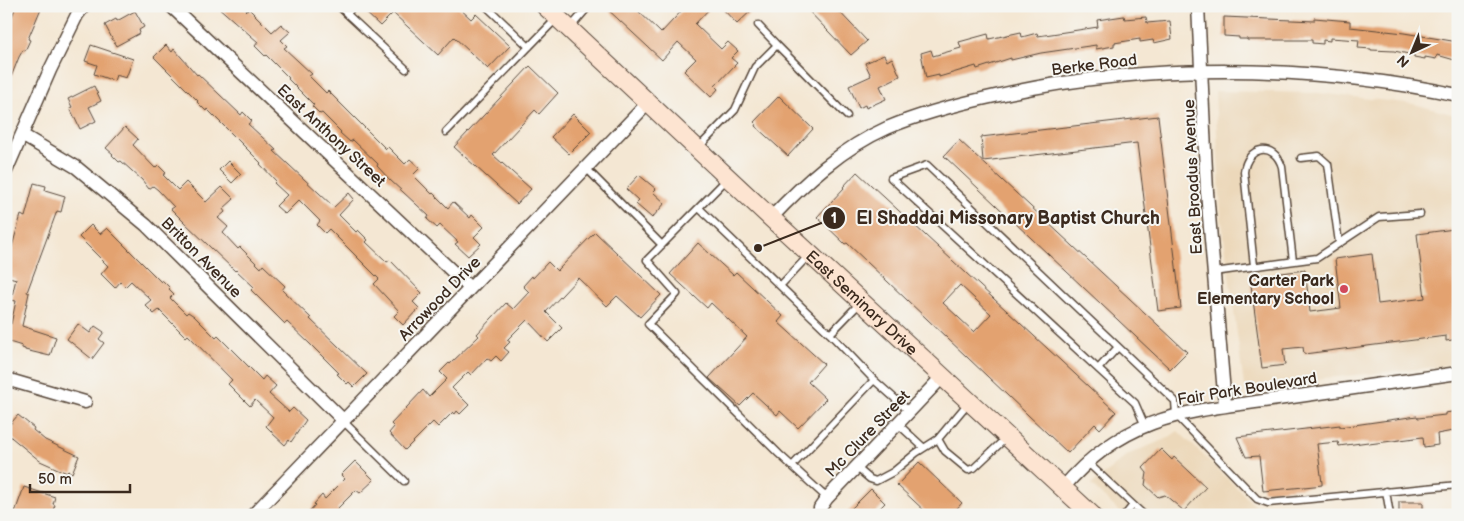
<svg xmlns="http://www.w3.org/2000/svg" width="1464" height="521" viewBox="0 0 1464 521" font-family="'Balsamiq Sans',sans-serif">
	<rect width="100%" height="100%" fill="#f6f6f2"/>
	<filter id="ink" filterUnits="userSpaceOnUse"><feTurbulence type="fractalNoise" baseFrequency=".02" numOctaves="2"/><feDisplacementMap in="SourceGraphic" scale="10" xChannelSelector="R" yChannelSelector="G"/><feConvolveMatrix kernelMatrix="1 2 1 2 8 2 1 2 1" color-interpolation-filters="sRGB"/></filter>
	<filter id="wash" filterUnits="userSpaceOnUse"><feTurbulence type="fractalNoise" baseFrequency=".0096" numOctaves="4" result="noise"/><feDisplacementMap in="SourceGraphic" scale="20" xChannelSelector="R" yChannelSelector="G"/><feGaussianBlur stdDeviation="1.12" result="paint"/><feColorMatrix in="noise" values="0 0 0 0 0 0 0 0 0 0 0 0 0 0 0 0 0 1.4 0 .05"/><feComposite in="paint" operator="in"/></filter>
	<g filter="url(#wash)">
		<rect width="100%" height="100%" fill="#f4e7d3"/>
		<path fill="#ecd8ba" d="M1215 91 1318 93 1414 104 1458 116V363L1438 367 1244 386 1221 215Z
			M1178 431 1265 515H1123L1091 485 1129 454 1168 438Z"/>
		<g id="blocks">
			<path fill="#e3a270" fill-rule="evenodd" d="M16 6H42L28 39 30 40 25 51 23 50 19 57 7 87 6 22 9 24Z
				M217 6H242L247 11 249 9 272 32 281 24 290 32 281 40 287 46 284 48 312 74 309 76 326 93 328 91 386 149 388 147 405 164 410 159 420 168 413 175 432 194 433 193 448 208 453 202 470 218 472 215 484 227 474 237 481 244 468 256 455 244 458 242 440 225 437 228 427 219 429 216 390 180 377 166 378 164 353 140 350 142 340 133 341 132 322 113 320 114 312 106 314 105 288 79 289 78 266 55 265 56 255 46 258 42Z
				M359 6H457L471 19 476 14 510 46 488 69 454 37 438 55 393 13 380 26Z
				M604 6H633L661 33 686 6H712L695 24 721 49 728 42 738 51 731 58 737 63 715 86 718 89 711 97 684 71 696 59 678 42 662 60Z
				M720 6H756L737 24Z
				M804 6H834L867 41 851 55Z
				M135 11 144 27 139 30 140 33 116 46 105 25 116 19 117 21Z
				M1124 16 1125 19 1146 17 1147 23 1170 21 1172 39 1154 43 1153 40 1140 42V39L1114 43V46L1096 49V45L1041 53 1011 60V58L977 69 976 66 939 77V75L926 78 921 53 931 50 933 56 961 48 959 42 988 34 989 39 1021 32 1022 37 1037 33 1038 36 1098 27 1097 20Z
				M1224 17 1314 21V18L1350 21V27L1404 33 1458 42V61L1437 55 1436 59 1425 57V59L1414 57V55L1394 51 1371 50V49L1358 48 1359 40 1330 38V41L1323 40V44L1312 43V40H1247V39H1239V37L1224 36Z
				M91 45 133 59 126 78 116 75 114 81 94 74 97 65 85 61Z
				M166 45 172 52 174 49 197 75 198 74 241 115 243 112 252 121 248 124 276 150 274 151 334 207 349 193 354 199 339 215 356 232 358 230 368 240 366 242 387 262 390 260 422 293 413 302 419 308 403 325 394 316 399 311 374 284 379 279 329 229 325 233 317 225 320 221 299 200 285 214 276 206 287 195 274 183 276 181 260 164 261 163 207 109 206 111 197 102 198 101 154 57Z
				M884 55 887 61 892 58 900 76 880 86 886 99 866 108 865 105 859 108 849 86 871 76 865 63Z
				M530 66 558 93 539 114 535 110 493 155 531 189 517 204 454 147Z
				M94 86 101 101 89 107 96 121 80 129 70 108 72 107 68 99Z
				M779 96 813 129 788 156 755 126 756 124 754 122Z
				M573 114 591 132 569 154 551 137Z
				M1158 116 1181 308 1158 311 1137 143 983 161 981 137Z
				M125 127 138 139 133 145 155 168 158 165 166 173 163 175 178 190 186 182 206 202 222 187 234 199 223 209 225 212 218 218 228 227 223 233 238 249 240 247 261 268 263 265 285 286 282 290 311 318 310 319 367 374 354 387 349 382 347 384 337 374 339 373 310 344 287 322 285 324 251 290 254 287 236 270 235 271 183 221 171 209 174 207 158 190 153 186 149 189 142 180 121 161 119 162 112 155 113 154 106 148Z
				M959 140 1187 352 1170 369 944 156Z
				M228 161 241 174 232 183 219 170Z
				M857 172 1116 412 1100 429 1095 424 1068 453 847 243 845 244 817 217 844 188 843 187ZM960 285 991 314 974 332 943 303Z
				M639 175 656 189 653 192 665 203 652 218 636 204 639 201 626 189Z
				M34 183 46 186 45 190 65 196 61 212 57 211 27 292 29 293 22 326 56 337 50 356 25 350V349L22 348V346L6 341V322L11 324 16 301 11 300 16 279 6 276V248L11 250 21 215 25 217Z
				M91 225 100 234 107 228 161 282 162 280 170 288 169 289 174 294 170 298 186 314 188 312 194 316 216 338 218 336 262 380 265 376 276 386 269 394 289 412 293 408 306 420 291 442 289 440 285 445 272 433V432L266 426 273 417 255 400 250 406 228 384 232 380 188 335 186 337 159 310 154 314 145 305 151 300 131 281 125 287 120 282 115 288 101 274 108 266 79 237Z
				M1454 229 1458 255V339L1446 341V336L1304 354 1303 347 1283 349 1285 365 1262 368 1250 277 1305 270 1310 312 1341 308 1335 259 1372 254 1378 304 1425 298 1417 234Z
				M595 232 661 295 640 317 617 296 607 306 578 278 546 312 562 328 548 342 527 320 507 340 510 342 504 348 509 352 501 361 496 356 491 361 487 358 471 375 468 372 452 388 469 405 460 414 457 411 455 414 453 412 438 427 433 422 405 450 389 433 394 427 391 424 423 390 429 397 447 379 440 372 449 363 450 364 479 336 477 334 506 303 513 309 529 292 523 286 532 276 533 278 548 262 557 271Z
				M698 243 733 275 736 272 783 316 778 322 824 364 808 382 826 399 798 428 780 411 777 415 753 393 740 406 709 378 747 337 711 303 707 308 670 274Z
				M78 324 90 333 95 326 104 332 99 339 104 343 92 359 67 339Z
				M1458 411V430L1437 434 1438 445 1424 447 1423 437 1369 444 1368 442 1339 446 1338 442 1317 444 1322 483V485L1314 486 1263 491 1259 456 1246 457 1237 437 1340 425V427L1417 416 1418 418 1445 415V413Z
				M18 415 34 428 33 430 45 440 79 456 72 473 68 471 67 473 40 461 6 433V429Z
				M1161 449 1172 460 1174 457 1206 487 1184 511 1165 495 1158 497 1145 485 1147 473 1143 468Z
				M355 461 374 480 360 493 356 490 337 509 342 515H306L315 505 314 504 322 495 325 499 345 479 341 475Z
				M919 462 962 503 951 515H929L897 485Z
				M24 487 55 497 53 504 55 505 51 515H14Z
				M871 489 885 503 873 515H845Z
				M1399 502H1423V515H1399Z"/>
		</g>
	</g>
	<g filter="url(#ink)">
		<use href="#blocks" fill-opacity="0" stroke="#574639" stroke-width="1"/>
		<g fill="none" stroke-linecap="round" stroke-linejoin="round">
			<defs>
				<path id="lane" d="M339 6 347 14
					M353 6 347 14 406 69
					M486 6 529 47
					M758 25 777 45
					M570 28 589 6
					M446 132 556 19
					M698 148 735 110 755 67 777 45 847 116
					M1301 158 1319 156 1328 164 1339 243
					M586 168 662 245
					M727 179 647 260 677 294 648 324 779 454 827 498
					M699 208 830 334 874 380
					M1254 266 1244 172C1247 146 1274 141 1282 167L1293 261
					M1214 272 1317 258 1379 217 1420 214
					M780 286 810 254
					M830 334 861 302
					M1098 369 1118 347
					M969 402 938 439 945 451 968 470 974 468 1007 437
					M343 421 404 481
					M898 424 924 448
					M1145 426 1135 403 891 178 927 165 1175 401 1176 415 1257 499 1268 503 1458 485
					M1088 463 1144 515
					M792 466 874 380 910 412
					M856 467 870 479 876 481 893 472 916 453 938 439
					M1386 491 1390 515
					M1125 515 1133 505"/>
				<path id="street" d="M171 6 470 288
					M1198 6 1207 192 1225 405
					M22 135 76 167 146 225 344 421
					M6 171 50 70 77 15 84 6
					M771 218C804 183 842 148 887 128 922 113 958 104 995 96 1144 62 1309 64 1458 95
					M6 379 85 402
					M1063 488C1129 409 1199 411 1292 397 1348 389 1403 381 1458 373
					M253 515 648 103
					M819 515 820 508 827 498 943 376"/>
				<g id="secondary">
					<path id="s1" d="M545 6 771 218 1092 515"/>
				</g>
			</defs>
			<use href="#lane" stroke="#574639" stroke-width="9"/>
			<use href="#street" stroke="#574639" stroke-width="15"/>
			<use href="#secondary" stroke="#574639" stroke-width="20"/>
			<use href="#lane" stroke="#fff" stroke-width="6"/>
			<use href="#street" stroke="#fff" stroke-width="12"/>
			<use href="#secondary" stroke="#fde4d1" stroke-width="18"/>
		</g>
	</g>
	<circle fill="#d1495b" stroke="#f6f6f2" stroke-width="2" cx="1344" cy="289" r="5"/>
	<g text-anchor="middle" stroke-width="4" stroke-linejoin="round" paint-order="stroke">
		<g font-size="16" fill="#3b2a1e" stroke="#f6f6f2">
			<text transform="translate(1094 64) rotate(-7)" y="6">Berke Road</text>
			<text transform="translate(332 135) rotate(43)" y="6">East Anthony Street</text>
			<text transform="translate(1192 177) rotate(-93)" y="6">East Broadus Avenue</text>
			<text transform="translate(202 257) rotate(45)" y="6">Britton Avenue</text>
			<text transform="translate(439 298) rotate(-46)" y="6">Arrowood Drive</text>
			<text dy="6" stroke="none"><textPath href="#s1" startOffset="434">East Seminary Drive</textPath></text>
			<text transform="translate(1247 388) rotate(-9)" y="6">Fair Park Boulevard</text>
			<text transform="translate(867 433) rotate(-46)" y="6">Mc Clure Street</text>
		</g>
		<g font-size="16" font-weight="bold" fill="#3b2a1e" stroke="#f6f6f2" text-anchor="end">
			<text x="1334" y="286">Carter Park<tspan x="1334" dy="18">Elementary School</tspan></text>
		</g>
	</g>
	<path fill="none" stroke="#3b2a1e" stroke-width="2" d="M758 248L834 218"/>
	<g fill="#3b2a1e" stroke="#f6f6f2" stroke-width="2">
		<circle cx="758" cy="248" r="5"/>
		<circle cx="834" cy="218" r="12"/>
	</g>
	<g font-size="15" text-anchor="middle" font-weight="bold" fill="#fff">
		<text x="834" y="223">1</text>
	</g>
	<g font-size="18" text-anchor="middle" font-weight="bold" fill="#3b2a1e" stroke="#f6f6f2" stroke-width="4" stroke-linejoin="round" paint-order="stroke">
		<text x="1008" y="224">El Shaddai Missonary Baptist Church</text>
	</g>
	<rect width="1464" height="521" fill="none" stroke="#f6f6f2" stroke-width="25"/>
	<g transform="translate(1412 52) rotate(224)" stroke="#f6f6f2" stroke-width="4" paint-order="stroke">
	<path d="M0-4L9 19L0 12L-9 19Z" fill="#3b2a1e"/>
	<text y="-8" font-size="14" font-weight="bold" text-anchor="middle" fill="#3b2a1e">N</text>
	</g>
	<path d="M30 484v8h100v-8" fill="none" stroke="#3b2a1e" stroke-width="2.5"/>
	<text x="38" y="484" font-size="15" fill="#3b2a1e" stroke="#f6f6f2" stroke-width="4" paint-order="stroke">50 m</text>
</svg>
